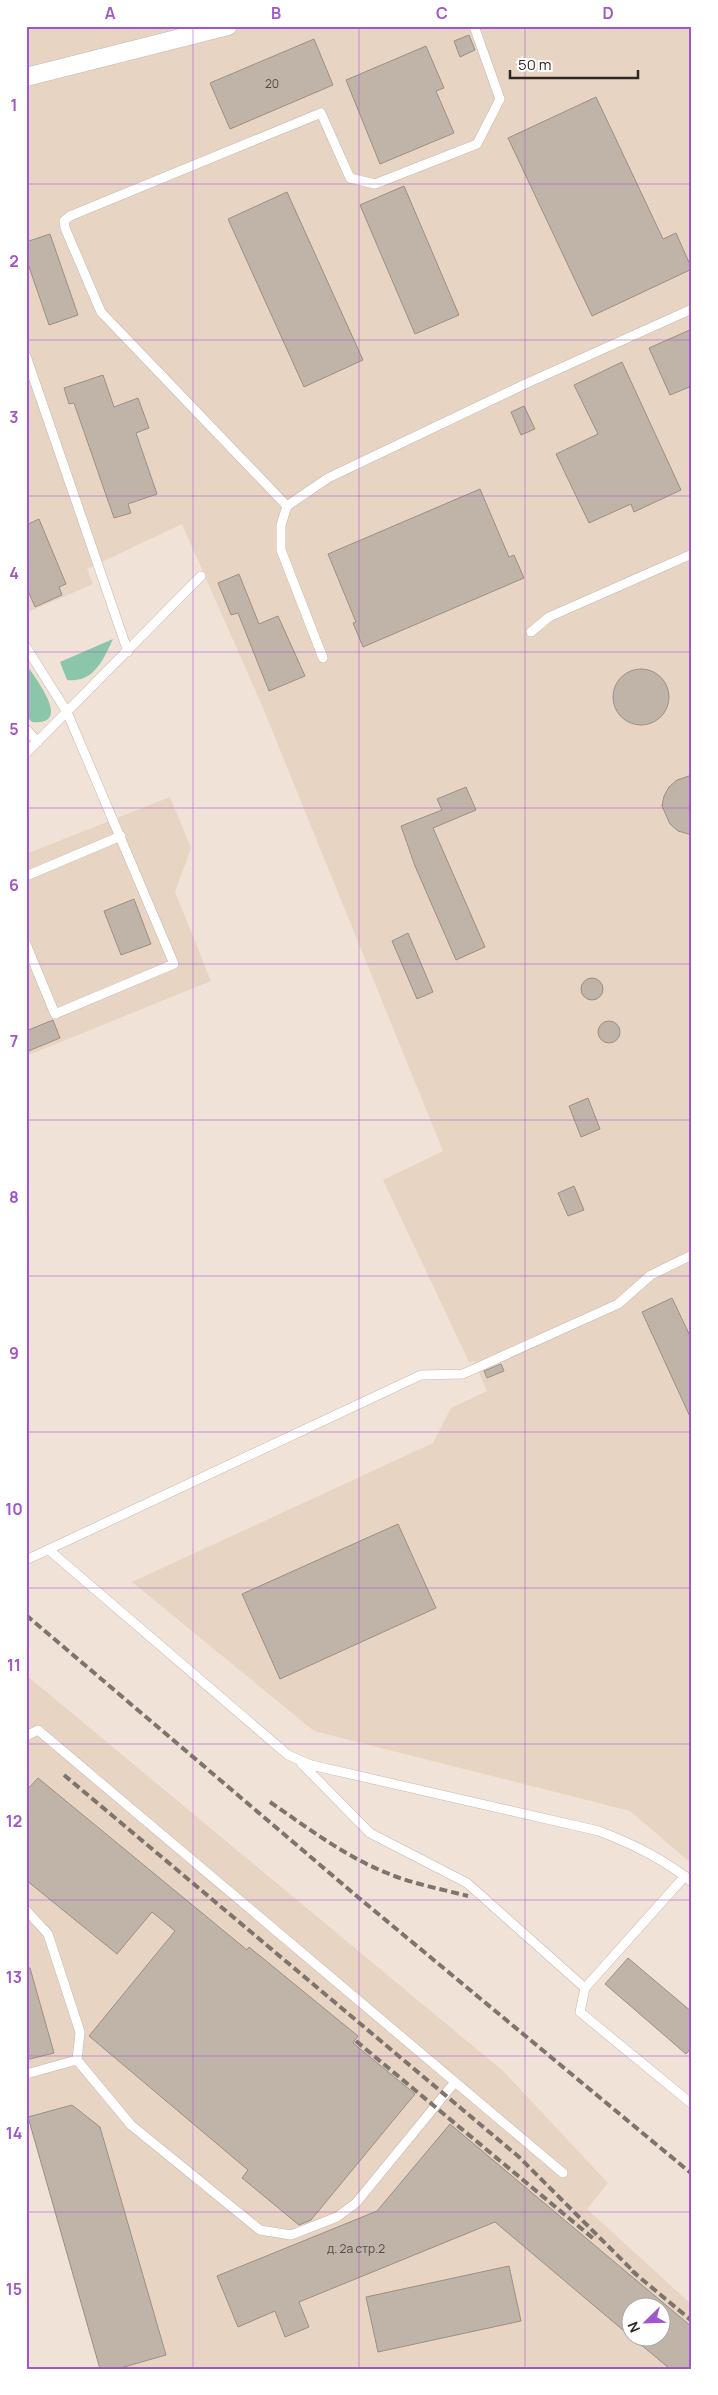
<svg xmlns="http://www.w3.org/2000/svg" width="718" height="2395" viewBox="0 0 718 2395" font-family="Manrope,sans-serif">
	<rect width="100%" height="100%" fill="#f0e2d7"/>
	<path fill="#e8d4c3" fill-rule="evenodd" d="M26 26H692V1864L630 1811 314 1731 132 1582 433 1443 451 1408 487 1391 474 1361 469 1362 383 1180 443 1151 263 708 182 524 87 569 93 584 26 613Z
		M170 797 191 848 175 892 211 981 26 1056V854Z
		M26 1675 503 2071 608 2183 587 2209 692 2305V2369H100L26 2110ZM630 2308H660V2338H630Z"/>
	<path fill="#8bc6ab" d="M113 639C103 660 94 683 67 680L60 662Z
		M26 664C35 678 74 726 32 722L26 716Z"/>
	<path fill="#c0b3a8" stroke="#9c8f85" d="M469 35 475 50 460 57 454 41Z
		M314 39 333 85 230 129 210 83Z
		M426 46 444 88 436 91 454 133 380 164 346 80Z
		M596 97 663 239 676 233 692 269 592 316 508 138Z
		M404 186 459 315 415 334 360 205Z
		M287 192 363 360 304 387 228 219Z
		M50 234 78 315 49 325 26 258V242Z
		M692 329V386L670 395 649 348Z
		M622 362 681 490 634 512 631 504 589 523 556 454 598 434 574 385Z
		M103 375 114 407 138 398 149 428 136 433 157 494 128 504 131 513 114 518 74 403 69 404 64 388Z
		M524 406 535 429 521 435 511 412Z
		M480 489 509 557 514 555 524 578 363 647 353 623 356 622 328 554Z
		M39 519 66 584 59 587 62 595 35 607 26 586V525Z
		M239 574 259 624 278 616 305 676 269 691 238 613 231 615 218 583Z
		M613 697a28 28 0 1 1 56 0a28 28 0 1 1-56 0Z
		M692 775V835L678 831 670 824 662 806 664 796 669 787 677 780Z
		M466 787 476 810 433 828 485 947 456 960 415 866 401 826 442 810 437 799Z
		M134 899 151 944 121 955 104 911Z
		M408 933 433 992 417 999 392 941Z
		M581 989a11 11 0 1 1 22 0a11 11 0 1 1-22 0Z
		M53 1020 60 1038 26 1052V1031Z
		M598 1032a11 11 0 1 1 22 0a11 11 0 1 1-22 0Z
		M588 1098 600 1129 581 1137 569 1106Z
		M574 1186 584 1210 568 1216 558 1193Z
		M672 1298 692 1340V1421L642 1312Z
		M501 1364 504 1371 487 1378 484 1371Z
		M398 1524 436 1608 280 1679 242 1594Z
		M38 1778 247 1950 249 1947 358 2036 353 2043 415 2094 311 2220 299 2225 242 2178 248 2170 89 2036 175 1931 152 1912 117 1954 26 1880V1791Z
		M628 1958 692 2012V2047L686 2054 605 1984Z
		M26 1968H30L54 2053 26 2060Z
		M72 2105 100 2127 166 2355 117 2369H100L28 2117Z
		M450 2124 692 2327V2369H670L633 2338H660V2308H630V2336L495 2222 299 2302 309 2327 285 2337 275 2311 238 2327 217 2276 377 2211Z
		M509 2266 521 2321 378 2352 366 2297Z"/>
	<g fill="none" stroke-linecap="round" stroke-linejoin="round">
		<defs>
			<path id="service" d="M26 356 128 652
				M287 506 101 312 65 228 64 221 70 216 321 113 350 178 375 184 477 144 500 99 474 26
				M531 632 549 617 692 554
				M26 647 67 712 174 964 55 1014 26 944
				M323 658 281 550V525L287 506 328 478 523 385 692 309
				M26 729 38 742
				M26 753 201 576
				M26 876 121 836
				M49 1550 288 1755 311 1765 599 1831C633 1844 664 1859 692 1882
				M26 1560 421 1375 463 1374 618 1304 651 1275 692 1255
				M26 1736 38 1730 563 2173
				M301 1763 370 1833 467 1883 585 1988 580 2012 692 2104
				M26 1910 48 1934 80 2032 77 2060 131 2125 260 2230 291 2235 337 2217 356 2203 455 2082
				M585 1988 685 1876
				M26 2074 77 2060"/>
			<path id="minor" d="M26 77 228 26"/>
		</defs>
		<use href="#service" stroke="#c5b7ac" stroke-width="10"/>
		<use href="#minor" stroke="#c5b7ac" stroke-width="19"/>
		<use href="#service" stroke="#fff" stroke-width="9"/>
		<use href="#minor" stroke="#fff" stroke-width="18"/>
		<path stroke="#7d746d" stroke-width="4" stroke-dasharray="8 4" stroke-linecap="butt" d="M26 1615 359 1898 692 2174
			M64 1775 519 2157 638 2276
			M270 1802C308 1828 344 1856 387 1873 413 1884 441 1889 468 1896
			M356 2041 594 2239
			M632 2271 692 2321"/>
	</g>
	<path fill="none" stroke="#a156c9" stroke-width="1" stroke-opacity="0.55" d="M193 26V2369M359 26V2369M525 26V2369M26 184H692M26 340H692M26 496H692M26 652H692M26 808H692M26 964H692M26 1120H692M26 1276H692M26 1432H692M26 1588H692M26 1744H692M26 1900H692M26 2056H692M26 2212H692"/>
	<g text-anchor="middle" stroke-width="5" stroke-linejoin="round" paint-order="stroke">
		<g font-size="12" fill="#524b45">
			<text x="272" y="88">20</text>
			<text x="356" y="2253">д. 2а стр.2</text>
		</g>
	</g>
	<rect width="718" height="2395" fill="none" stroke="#ffffff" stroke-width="55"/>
	<g transform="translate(646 2322) rotate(247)"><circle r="24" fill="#ffffff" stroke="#aba9a7"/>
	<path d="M0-4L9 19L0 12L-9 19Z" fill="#a156c9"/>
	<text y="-8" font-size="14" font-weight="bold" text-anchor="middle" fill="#2d2824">N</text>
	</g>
	<path d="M510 70v8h128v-8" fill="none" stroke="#2d2824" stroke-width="2.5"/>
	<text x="518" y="70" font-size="15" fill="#2d2824" stroke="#ffffff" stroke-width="4" paint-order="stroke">50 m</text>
	<rect x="28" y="28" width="662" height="2340" fill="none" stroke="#a156c9" stroke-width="2"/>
	<g font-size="16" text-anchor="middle" font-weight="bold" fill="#a156c9">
		<text x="110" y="19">A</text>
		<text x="276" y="19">B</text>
		<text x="442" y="19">C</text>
		<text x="608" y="19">D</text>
		<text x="14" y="111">1</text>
		<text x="14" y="267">2</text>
		<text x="14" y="423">3</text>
		<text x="14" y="579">4</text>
		<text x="14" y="735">5</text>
		<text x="14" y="891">6</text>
		<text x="14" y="1047">7</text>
		<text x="14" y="1203">8</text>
		<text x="14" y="1359">9</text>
		<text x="14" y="1515">10</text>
		<text x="14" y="1671">11</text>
		<text x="14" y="1827">12</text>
		<text x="14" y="1983">13</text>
		<text x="14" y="2139">14</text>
		<text x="14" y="2295">15</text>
	</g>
</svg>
